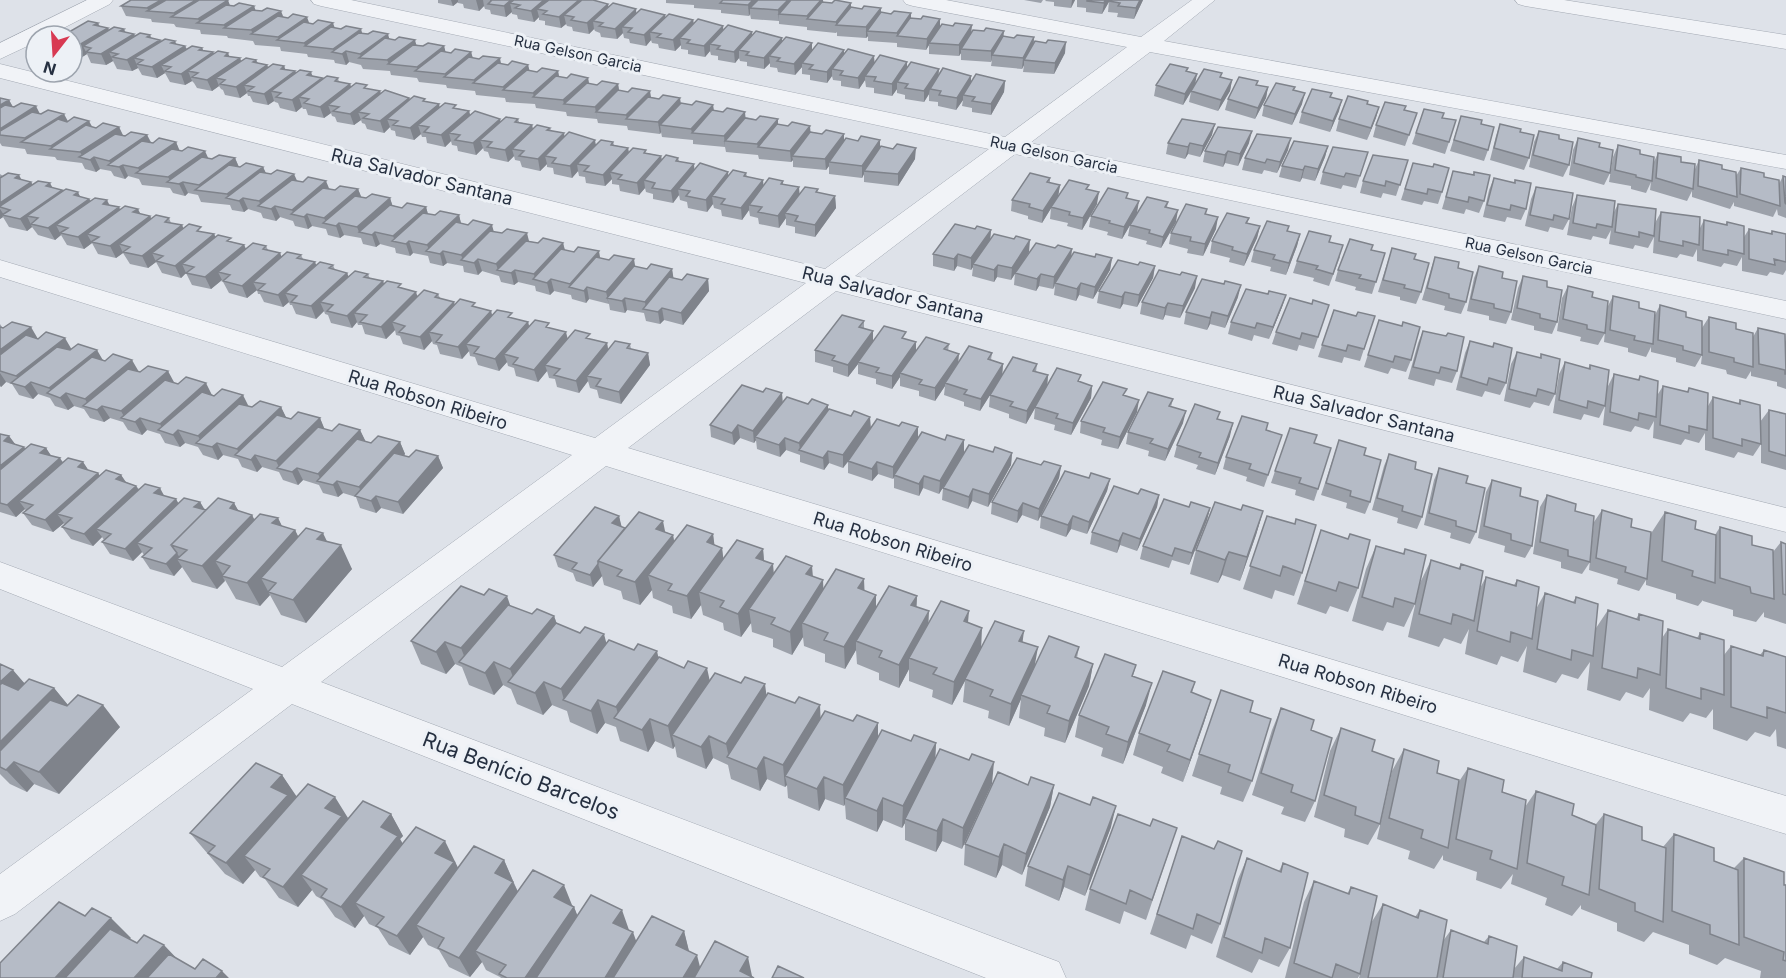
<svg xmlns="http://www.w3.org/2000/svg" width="1786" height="978" viewBox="0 0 1786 978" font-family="Inter,sans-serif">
	<rect width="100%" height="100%" fill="#dee2e9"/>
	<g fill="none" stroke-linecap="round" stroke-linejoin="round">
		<defs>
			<path id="minor" d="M87 0H113L110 4 48 36H36V42L0 59V43Z
				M311 0H351L1005 137 1127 47 913 6 906 4 903 0H946L1141 37 1192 0H1215L1164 41 1786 155V169L1150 52 1030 143 1786 301V319L1015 154 855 276 1786 508V532L836 291 628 448 1786 796V834L606 466 321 682 1043 956 1059 962 1066 978H986L292 704 15 914 0 921V874L253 689 0 589V562L282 667 572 455 0 277V260L595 438 806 283 0 78V64L825 269 989 149 321 6 314 4Z
				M1515 0H1564L1786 35V49L1525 6 1518 4Z"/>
		</defs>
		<use href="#minor" stroke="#a3a9b3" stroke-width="1"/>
		<use href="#minor" fill="#f1f3f7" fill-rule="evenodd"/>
	</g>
	<path fill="#9ca1aa" d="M438 0H581V1L608 7 636 9V13L665 15V18L693 20 694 24 723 26V30L753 35 782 38V42L812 43V50H844V54L875 63 907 67 939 69 938 76H971V82L1005 81 1004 92 991 115 972 112V108L962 106 963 100 956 110 938 106V102L929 101V94L924 102 905 99V95L897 93V89L892 96 874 93V88L866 87 865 80 859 89 841 86V81L833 80 832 76 827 83 810 80V75L802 74V67L795 75 778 72 777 68 770 67V63L764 69 747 66V62L740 61 739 58 735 63 718 60V56L711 55 710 51 705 57 688 54V50L681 49V45L675 51 659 48 658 44 652 43 651 40 646 46 630 43 629 39 624 38 623 33 617 39 601 37 600 33 595 31 594 29 589 34 573 31 572 27 567 26 566 24 561 28 545 25V21L539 20V17L534 22 518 19 517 15 512 14V12L506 17 491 14 490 10 485 9 484 6 479 11 464 8 463 4 458 3V2L453 6 438 3Z
		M666 0H823V2L832 3H851V7L881 13H911V18L940 27 1014 38 1034 37V44L1065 53 1054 74 1023 72 1024 65 1022 69 991 66 992 60 991 62 961 60V53L959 56 929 54V45L926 50 897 47V43L868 41V36L866 38 837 36V32L836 33 807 30V27L779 24V21L751 19 750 14 749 16 721 13V10L694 8V5L666 3Z
		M1024 0H1043L1041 3Z
		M1046 0H1075L1071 8 1054 6V2L1045 1Z
		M1077 0H1110L1102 14 1086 12V8L1077 7Z
		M1143 0 1134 19 1117 17 1118 13 1108 12 1109 1Z
		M121 6H254L255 10 309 23 423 46H444L445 52 451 53 471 52 473 58 501 64 508 65H528L529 70 537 72 558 71 559 77 567 78H588L589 84 597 85 618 84 619 90 651 97 692 105H713L714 110 822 134H844V141L880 148 915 159 898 186 864 182V174L862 178 829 174V166L826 170 793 167V160L791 162 759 159 758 155 726 152 725 147 693 144V140L662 137 661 132 660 134 628 130 627 126 598 123 597 119 567 116 566 112 536 108 535 104 506 102 505 98 476 95 475 91 447 88 446 85 419 82 417 78 391 75 390 71 363 69 361 65 349 62 346 65 335 63 334 60 308 57 307 54 281 51 280 47 255 45 253 41 228 38 227 36 201 34 200 30 176 27 174 24 152 22 151 19 126 16Z
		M99 26 109 30 125 32 135 36 160 40 161 41 185 46 187 49 202 48 204 51 213 52 214 54 240 58 241 61 256 60 258 63 267 65 268 67 284 66 285 69 295 71 296 73 312 76 323 79 338 78 339 82 350 84 351 87 380 91 381 94 409 98 410 100 426 102 439 107 457 108 469 111 470 115 501 122 518 119 519 122 532 125 533 129 550 128 551 131 564 136 596 144 613 142 614 145 628 148 629 153H647L661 156 662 160 678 158 679 161 694 169 728 172V176L746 173 747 177 763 180V186L783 181V184L800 194 819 193 835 196 836 208 815 237 795 233V227L786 225V218L779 228 759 224 758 218 750 216 749 210 742 220 722 216 721 210 714 208 713 204 707 212 688 208 687 202 680 200 679 195 673 203 653 199V194L646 192 645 188 639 195 620 191 619 185 612 184V179L605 186 586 183 585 177 579 176 578 171 572 178 554 174 553 168 547 167V164L540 171 522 167 520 161 515 160 514 156 508 162 490 158 488 152 484 151 483 148 476 155 458 151 457 146 452 145 451 141 445 147 427 143 426 137H422L421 134 414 140 396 136 395 131 391 130 390 127 384 133 367 129 365 124 362 123 361 120 354 125 337 122 335 117 332 116 331 113 324 118 308 115 306 109H303L302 107 296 112 280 108 278 103 275 102 274 101 268 105 253 102 250 96H248L247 93 240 98 225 95 223 90 221 89 219 86 212 91 197 88 194 83 192 81 185 85 170 82 165 73 157 78 142 75 138 68 132 71 117 69 113 61 106 65 91 63 87 54 79 59 72 57V36Z
		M1188 68 1187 72 1196 83 1221 77 1232 80 1230 91 1218 111 1189 102 1191 92 1183 105 1154 96 1156 85Z
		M1257 85 1268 87 1266 98 1255 119 1225 110 1228 99Z
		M1295 87 1294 90 1302 104 1292 125 1262 116 1264 105Z
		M1331 97 1339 111 1330 132 1299 123 1302 112Z
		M0 98 9 100 13 107 68 121 96 128 119 127 123 135H147L151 142 153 143 176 142 179 150 208 158 212 159 235 158 239 167H263L266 173 335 190 358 189 361 197 366 198H390L392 205 402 208 426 207 428 214 435 215H459L461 224 529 241 538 243H563L565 250 647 269H672L673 278 682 280 708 279 709 291 683 325 664 320 660 324 646 321 644 313 627 310 625 313 610 310 609 304 589 299 586 303 572 299 571 295 554 291 550 295 536 291 535 286 518 282 514 285 501 282 499 276 482 271 478 275 464 272 463 266 447 263 443 266 430 263 428 256 413 253 410 256 396 253 395 248 380 244 376 247 363 244 361 238 344 235 340 238 328 235 326 229 312 226 308 229 295 226 293 221 280 217 276 221 263 218 261 213 248 209 244 212 232 210 230 205 201 202 198 195 188 193 185 196 173 193 170 188 142 185 139 179 128 176 125 179 114 176 111 171 100 169 96 172 85 169 82 163 57 160 55 157 27 154 25 149 2 146 0 143Z
		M1379 107 1367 140 1336 131 1339 119Z
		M1424 109 1443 118 1449 142 1445 154 1412 144Z
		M1417 113 1405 146 1373 137 1376 125Z
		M1461 116 1481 124 1488 150 1484 161 1450 151Z
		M1500 124 1529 158 1524 170 1490 160 1496 136Z
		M1539 131 1569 165 1563 177 1529 167 1534 142Z
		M1212 135 1200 157 1188 154 1185 159 1166 154 1168 143Z
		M1578 138 1599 147 1610 173 1604 185 1569 175 1573 150Z
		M1249 143 1238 166 1225 163 1223 167 1203 162 1205 151Z
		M1618 145 1640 154 1653 164 1658 153 1681 162 1695 169 1699 160 1736 176 1741 168 1779 184 1783 176 1786 177V218L1778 215 1777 209 1773 217 1734 206V202L1730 209 1692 197V191L1687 201 1650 190 1651 182 1646 193 1631 189V186L1609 182 1613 157Z
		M1328 146 1325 157 1315 181 1302 178 1300 182 1279 177 1282 166Z
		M1288 150 1277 173 1264 170 1262 174 1242 170 1245 158Z
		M1368 152 1356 188 1343 185 1341 189 1320 184 1323 172Z
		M1408 160 1396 196 1383 193 1381 198 1360 193 1363 181Z
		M1413 163 1442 192 1438 204 1424 201 1422 205 1401 200Z
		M1453 171 1473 175 1474 172 1484 201 1479 213 1466 209 1464 214 1442 209Z
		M0 174 3 176 31 182 32 185 62 190 63 192 89 199 91 201 109 205 121 210 150 216 151 219 169 218 171 223 182 225 183 229 214 234 215 237 244 245 246 249 266 246 268 250 280 253 281 257 301 255 303 259 316 265H333L335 270 347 273 348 276 368 274 370 279 383 281 384 284 403 288 418 296 438 294 440 298 455 305 476 307 491 311 492 316 513 318 528 322 529 326 550 328 568 339H591L607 343 608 350 630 344 631 349 648 353 650 365 621 404 599 398 597 390 590 388 588 381 579 393 557 387 555 379 549 378 547 371 538 382 516 376 514 368 508 366 507 362 499 371 478 365 475 357 470 356 469 351 462 359 440 354 437 345 433 344 432 341 424 350 403 344 400 336 396 335 395 330 386 339 365 334 362 325H358L357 322 352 328 331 323 328 315 325 314 324 311 316 319 296 314 292 305H290L289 302 283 307 264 302 260 294H258L257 290 247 298 229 293 222 280 211 289 192 285 186 273 181 278 162 273 156 262 148 268 130 264 123 253 116 258 98 254 92 243 84 249 67 245 61 235 55 240 38 235 32 227 27 231 9 227 3 217 0 219Z
		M1050 178V183L1060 185 1058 196 1089 190 1097 204 1082 230 1067 226 1068 223 1050 219 1051 208 1042 223 1028 219V216L1011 211 1012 200Z
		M1494 178 1514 183 1515 180 1526 209 1521 220 1507 217 1505 222 1483 217 1489 190Z
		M1536 187 1569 219 1563 230 1550 227 1548 232 1525 226 1531 199Z
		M1577 195 1614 212 1618 204 1655 223 1661 212 1700 228 1704 220 1725 225 1727 222 1744 237 1749 229 1770 234 1772 231 1786 234V270L1783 275 1770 272 1767 276 1742 271V257L1737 266 1724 263 1721 267 1697 261V249L1693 257 1680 254 1677 258 1653 253 1654 237 1648 248 1635 245 1633 249 1609 244 1611 230 1606 239 1593 236 1591 240 1567 235 1572 207Z
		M1128 198 1137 213 1168 202 1167 207 1176 222 1161 248 1146 244 1147 241 1128 236 1130 225 1122 239 1107 235 1108 232 1089 227 1091 216Z
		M1207 209 1206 214 1216 229 1203 256 1187 253 1188 249 1169 244 1171 233Z
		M1249 218 1247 223 1260 226 1257 238 1244 266 1229 262 1230 258 1210 253 1212 241Z
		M975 229 991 230 990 239 1029 252 1011 280 997 277 994 282 972 276 973 267 971 270 957 266 954 271 933 266V254Z
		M1287 231 1300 234 1297 246 1286 275 1270 271 1271 267 1251 262 1254 250Z
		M1330 242 1340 257 1329 286 1313 281 1314 278 1293 273 1297 261Z
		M1055 248 1071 257 1112 258 1110 270 1093 299 1079 295 1076 301 1054 295 1055 286 1053 289 1039 286 1036 291 1014 285 1015 273Z
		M1392 248 1414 259 1421 292 1416 304 1400 300V297L1378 292Z
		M1371 250 1385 253 1372 294 1355 290 1356 287 1335 281 1338 270Z
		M1435 257 1458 268 1466 302 1461 314 1444 310 1445 306 1422 300 1431 269Z
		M1138 265 1155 266 1153 278 1137 307 1123 304 1120 309 1097 303 1099 291Z
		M1479 266 1502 278 1511 312 1506 324 1489 320V316L1467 311 1474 278Z
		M1523 276 1547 287 1557 322 1552 334 1534 330V326L1511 320 1518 288Z
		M1568 286 1592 297 1605 333 1598 345 1580 341 1581 337 1557 331 1562 298Z
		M1195 288 1180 318 1165 315 1163 320 1140 314 1142 302Z
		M1268 294 1286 295 1282 307 1269 339 1254 335 1252 341 1228 334 1231 322Z
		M1613 296 1655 315 1660 305 1686 317 1702 328 1709 317 1753 337 1758 328 1786 341V389L1777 386V382L1751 376V371L1746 379 1727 374 1726 370 1701 364 1702 355 1695 367 1676 362V358L1651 352V347L1646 357 1628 352V348L1604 342 1607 308Z
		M1238 297 1225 328 1210 324 1207 330 1184 324 1186 312Z
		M1312 304 1325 317 1314 349 1299 345 1297 351 1272 344 1276 332Z
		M1334 310 1356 316H1375L1360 361 1344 357 1342 363 1318 357Z
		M1379 320 1402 326 1411 360 1406 372 1391 368 1388 374 1364 367Z
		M864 321V328L873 341 906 339 916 351 949 344 948 351 958 363 992 353 991 360 1003 364 1002 376 980 411 964 406V402L944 395 945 386 935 401 919 396V391L900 386V377L892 389 876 384V379L858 374V364L848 377 833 372V367L815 362V350Z
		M0 324 2 327 72 349 103 360 248 406 252 407H281L286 418 291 419 320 418 324 429 332 431 360 430 365 441 371 443 400 442 405 454 404 456 409 457 438 456 443 468 403 514 381 508 376 513 360 508 356 497 343 493 338 497 323 493 319 485 303 480 298 485 283 480 279 472 262 467 257 472 242 467 238 459 223 455 218 460 203 455 198 447 185 443 180 447 165 443 160 434 147 430 142 435 128 430 123 422 110 418 104 422 90 418 84 409 74 406 68 410 55 406 50 398 38 394 33 399 19 395 12 384 6 382 1 387 0 386Z
		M1423 331 1457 371 1452 383 1436 379 1434 386 1408 379 1418 343Z
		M1470 341 1492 347 1494 343 1506 383 1500 395 1485 391 1482 397 1456 390 1465 353Z
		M1517 352 1540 358 1541 354 1555 394 1549 406 1534 402 1530 408 1504 401 1511 364Z
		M1565 362 1588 369 1590 365 1608 386 1614 374 1638 380 1640 376 1658 394 1663 386 1687 392 1689 388 1708 406 1713 397 1738 404 1740 400 1760 422 1769 410 1786 414V470L1761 463V444L1753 456 1738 452 1734 458 1705 450V433L1699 443 1685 439 1681 445 1653 438 1654 421 1649 430 1635 426 1631 432 1603 425 1605 406 1599 418 1584 414 1581 420 1553 413 1559 374Z
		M1037 364 1036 372 1048 375 1047 387 1080 382 1092 386 1091 398 1071 435 1054 430 1055 425 1034 419 1035 408 1026 424 1009 418V414L989 407 990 395Z
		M1126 396 1137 412 1118 449 1101 445 1102 440 1080 433 1081 421Z
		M1173 399 1171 407 1183 423 1165 461 1148 456 1149 451 1126 444 1128 432Z
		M783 403 828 405V410L871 428 899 426 918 427V438L964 453 939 494 923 488 919 496 894 488V477L893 479 878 474 872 481 848 473V462L843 468 829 463 824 470 800 462V455L786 450 780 457 757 449 756 440 754 443 740 438 734 445 711 437 710 425Z
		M1218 419 1230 436 1215 475 1196 469 1198 465 1174 457 1177 445Z
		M1266 430 1282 435 1264 487 1246 481 1247 477 1223 469 1226 457Z
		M0 434 9 436 15 444 25 449 46 448 51 456 63 462H83L88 470 98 473 100 476 121 475 126 482 136 486 139 489 176 499 178 503 200 502 205 510H206L234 503 238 511 252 515 254 520 278 518 282 527 295 530 298 537 327 542 352 569 306 623 281 615 270 595 260 606 236 599 225 580 217 589 192 582 182 567 174 576 150 569 142 557 144 555 142 552 133 561 110 554 102 542 104 540 102 537 93 546 71 539 62 527 65 525 64 523 53 532 32 525 23 513 26 511 25 509 16 517 0 512Z
		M1339 440 1364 455 1370 502 1365 514 1346 508 1347 503 1321 495Z
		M1314 443 1318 489 1314 501 1295 495 1296 490 1271 483 1275 471Z
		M993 452 1012 453 1011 465 988 507 972 501 968 509 942 500 943 488Z
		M1389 454 1415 469 1422 517 1417 529 1397 523 1398 518 1372 510 1384 466Z
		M1041 465 1061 466 1059 478 1038 521 1022 515 1017 523 991 514 992 502Z
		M1439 468 1466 483 1476 532 1470 544 1450 538 1451 533 1424 525 1434 480Z
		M1089 478 1110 479 1107 491 1087 534 1071 529 1066 537 1040 528 1041 516Z
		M1492 480 1520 496 1532 546 1525 558 1504 552 1505 546 1478 538 1486 492Z
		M1138 494 1159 495 1157 507 1137 551 1120 545 1117 553 1090 544 1092 532Z
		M1547 495 1575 511 1590 562 1582 574 1561 568V562L1533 554 1540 507Z
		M1189 507 1210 508 1207 520 1189 565 1172 560 1169 568 1140 559 1143 546Z
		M1602 510 1631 527 1650 535 1665 512 1695 529 1715 535 1720 527 1752 545 1773 552 1781 542 1786 544V624L1764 617V612L1756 622 1733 616V610L1703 601V600L1698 606 1676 599V594L1646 585V580L1639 591 1617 584 1618 579 1589 570 1594 522Z
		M1263 511 1256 535 1240 581 1222 575 1218 583 1190 574 1196 550Z
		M619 516 621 527 625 528 666 532 673 535 674 542 713 534 714 545 722 548 723 559 763 549 764 561 774 573 813 576 824 590 864 591 876 595V608L917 596 916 607 928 624 968 623 981 648 1022 642 1035 666 1079 647 1077 658 1093 664 1089 686 1065 743 1044 736 1045 728 1019 718 1021 699 1009 726 988 718 989 711 963 702 965 681 952 705 932 697 933 690 909 681V669L899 688 879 680V673L857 664 856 650 845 669 825 662V654L804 646 803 637 792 655 773 647V639L752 632 751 623 741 637 724 630 723 623 703 615 701 605 691 619 673 613 672 606 653 598 652 590 640 605 623 599 621 591 604 585 602 576 593 587 576 581 573 573 558 567 554 555Z
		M1267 516 1302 573 1294 596 1275 590 1272 599 1243 589Z
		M1321 530 1348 539 1358 588 1348 612 1330 606 1326 614 1297 604Z
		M1376 546 1403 554 1405 549 1415 604 1404 627 1387 622 1383 631 1352 621 1366 569Z
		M1431 560 1458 569 1461 564 1479 590 1486 577 1514 585 1517 580 1536 609 1545 593 1573 602 1576 597 1596 628 1608 610 1636 619 1639 614 1662 638 1668 629 1697 638 1700 633 1724 655 1731 646 1760 655 1764 650 1786 657V749L1777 746 1776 729 1770 737 1755 732 1747 741 1713 729V709L1706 718 1690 713 1683 722 1649 710 1650 688 1643 698 1626 692 1620 701 1587 690 1590 662 1578 679 1562 674 1556 683 1523 672 1527 646 1518 662 1501 656 1497 665 1465 654 1469 629 1461 644 1444 638 1439 647 1408 637 1420 583Z
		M510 606 532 614 554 616 557 624 606 643 659 658 710 680 767 695 821 718 878 738 936 743 935 759 969 760 972 754 962 849 942 841 936 852 905 840V823L902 828 883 820 877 832 846 819 845 804 844 806 825 799 819 811 788 798 787 785 785 787 767 779 760 791 731 779 728 765 713 758 706 769 677 757 675 746 673 749 655 741 648 752 620 741 616 727 605 723 597 734 570 722 567 711 552 705 543 715 517 704 511 689 503 685 494 695 469 685 462 667 455 664 446 674 421 664 411 641Z
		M0 664 24 683 54 688 68 705 120 727 59 794 34 784 27 792 10 784 0 774Z
		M1136 665 1133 676 1146 705 1123 764 1101 756 1103 748 1075 737 1079 715Z
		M1195 682 1192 693 1211 700 1183 782 1161 773 1163 767 1133 755 1139 733Z
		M1281 708 1311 730 1315 801 1305 822 1281 814 1284 807 1252 795 1272 730Z
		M1250 712 1252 781 1243 802 1220 794 1222 787 1192 776 1199 754Z
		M1341 728 1372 751 1380 824 1368 845 1344 837 1345 829 1314 817 1330 751Z
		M1404 749 1437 773 1458 783 1468 768 1525 807 1536 791 1572 815 1596 824 1604 814 1642 840 1663 847 1674 834 1714 861 1734 868 1744 858 1786 885V978H1760L1761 971 1725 958 1717 965 1689 954V945L1653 932 1644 942 1617 931V923L1581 909V905L1572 916 1545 905 1547 898 1511 884 1513 874 1501 889 1476 880 1477 872 1443 860V855L1434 869 1408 859 1410 851 1377 839 1392 771Z
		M282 775 296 797 348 818 346 822 391 814 403 836 400 839 403 844 456 862 455 863 458 869 504 860 518 892 572 905 574 907 577 915 629 930 636 941 684 931 689 952 700 967 752 976 754 978H501L500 977 486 970 482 962 470 977 449 967 439 950 428 945 423 937 410 955 389 945 378 928 369 924 364 916 355 928 335 917 323 900 316 896 312 890 298 907 279 898 265 879 260 877 255 870 243 884 225 874 190 833Z
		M1028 785H1054L1050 807 1022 875 1002 865 996 878 964 865 965 844Z
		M1111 827 1085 896 1064 887 1059 901 1025 886 1028 866Z
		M1182 836 1220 924 1212 944 1191 935 1186 949 1150 934Z
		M1170 849 1146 920 1124 911 1120 924 1085 910 1090 889Z
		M1247 858 1279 871 1283 863 1290 948 1279 967 1259 959 1252 973 1216 957 1238 879Z
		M1314 881 1347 894 1351 887 1371 923 1383 904 1415 917 1420 910 1443 941 1451 930 1484 942 1489 936 1514 969 1524 957 1557 969 1563 962 1591 978H1359L1360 974 1358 978H1285L1304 902Z"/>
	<path fill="#7f838b" d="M161 0H182L149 11 147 8Z
		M196 0H206L175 17 174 13Z
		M228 0 232 11 200 23 198 19Z
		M451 0H458V2L453 6Z
		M476 0H483L484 6 479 11Z
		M511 0H527L520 5 510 3 512 12 506 17 504 6Z
		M544 0H555L537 9 539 17 534 22 531 11Z
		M579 0H581L583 9 564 15 566 24 561 28 559 17Z
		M753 0H764L750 8V14L749 16 748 5Z
		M788 0H795L779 14V21L778 10Z
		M821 0H823L824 8 808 19 807 16Z
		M1072 0H1075L1071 8Z
		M1105 0H1110L1102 14 1104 3Z
		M1140 0H1143L1134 19 1136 8Z
		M851 3V13L836 25V33V22Z
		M608 4 610 15 593 21 594 29 589 34 587 23Z
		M254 6 258 17 225 28 224 25Z
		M881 8V19L867 31 868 36 866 38V27Z
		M636 9 637 20 622 27 623 33 617 39 615 29Z
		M281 11 285 21 253 34 251 30Z
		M911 13V24L897 36V44V33Z
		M665 15 666 26 650 32 651 40 646 46 644 35Z
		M307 17 311 28 280 41 278 37Z
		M940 19V30L929 43V45L926 50 927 39Z
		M693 20 695 31 680 38 681 45 675 51 673 40Z
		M98 23 102 31 108 28 113 39 91 48 83 46 87 54 79 59 74 48 94 25Z
		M333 23 337 34 305 46 304 43Z
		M972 25 971 36 961 49V53L959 56V45Z
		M723 26 724 37 710 44V51L705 57 704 46Z
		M124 29 128 38 134 34 139 45 118 54 109 52 113 61 106 65 101 54 120 31Z
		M361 29 364 39 346 51 349 62 346 65 342 54 334 52 333 49Z
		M1004 31 1003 42 992 55 991 62V51Z
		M752 32 753 42 739 50V58L735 63 734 52Z
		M388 34 391 45 361 58 360 54Z
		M150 35 154 44 160 40 165 50 143 60 134 58 138 68 132 71 127 60 147 37Z
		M1034 37 1033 48 1024 60V65L1022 69 1023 58Z
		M782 38V49L769 56 770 63 764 69V58Z
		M415 40 418 51 389 64 387 60Z
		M175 41 179 50 185 46 190 57 171 67 161 65 165 73 157 78 152 67 171 43Z
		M1066 42 1065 53 1054 74 1055 63Z
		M812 43V54L802 63V67L795 75 794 64Z
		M444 46 447 57 418 71 417 67Z
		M202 48 206 57 213 52 218 63 198 73 188 71 192 81 185 85 181 74 199 50Z
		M844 50V62L832 69V76L827 83V72Z
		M471 52 474 63 446 77 445 74Z
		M228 53 232 63 240 58 244 69 225 80 216 78 219 86 212 91 207 80 225 56Z
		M874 56 875 67 865 76V80L859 89 858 78Z
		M500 58 502 69 474 84V80Z
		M256 60 260 70 267 65 272 76 254 87 244 85 247 93 240 98 236 87 253 62Z
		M907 62V74L897 82V89L892 96V84Z
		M528 65 531 76 504 90 503 87Z
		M284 66 288 77 295 71 300 82 281 93 271 91 274 101 268 105 264 94 281 69Z
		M939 69 938 80 930 89 929 94 924 102V91Z
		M558 71 560 82 534 97 533 93Z
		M311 72 315 83 322 78 326 89 309 99 299 97 302 107 296 112 292 100 307 75Z
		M1197 74 1195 85 1183 105 1185 94Z
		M971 76V87L963 95V100L956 110 957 98Z
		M588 78 590 89 564 104 563 100Z
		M1232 80 1230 91 1218 111 1221 100Z
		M1005 81 1004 92 991 115V104Z
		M350 84 354 95 328 105 331 113 324 118 320 107Z
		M618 84 620 96 596 112 597 119 595 107Z
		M1268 87 1266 98 1255 119 1258 108Z
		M380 91 383 102 358 112 361 120 354 125 350 114Z
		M650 91 652 103 627 119 626 115Z
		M1305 93 1302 104 1292 125 1295 114Z
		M409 98 412 109 387 119 390 127 384 133 380 121Z
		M680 98 682 110 660 125 661 132 660 134 658 122Z
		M9 100 15 111 0 120V105Z
		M1342 100 1339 111 1330 132 1333 121Z
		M439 104 442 116 418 125 421 134 414 140 410 128Z
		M713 105 714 116 692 133 691 129Z
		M36 106 42 118 0 135V129Z
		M1379 107 1376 118 1367 140 1371 128Z
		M469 111 472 122 449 133 451 141 445 147 441 135Z
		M745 112 746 123 725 141V147L724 136Z
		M64 114 70 125 28 143 25 138Z
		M500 119 503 130 480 140 483 148 476 155 473 143Z
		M778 119V131L758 147 757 144Z
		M89 121 95 132 52 149 51 146Z
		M1215 124 1212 135 1200 157 1203 146Z
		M532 125 534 136 512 149 514 156 508 162 505 150Z
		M810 126 811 137 792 156 793 160 791 162 790 151Z
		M119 127 124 138 95 158 100 169 96 172 90 160 84 159 80 152Z
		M1252 131 1249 143 1238 166 1240 154Z
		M564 133 566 145 545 156 547 164 540 171 538 159Z
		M844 134V145L829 162V166L826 170 825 159Z
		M147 135 153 147 123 165 128 176 125 179 119 167 112 166 109 161Z
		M1291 138 1288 150 1277 173 1280 162Z
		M595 140 597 152 577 164 578 171 572 178 570 166Z
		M880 140V151L864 171V174L862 178V166Z
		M176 142 181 154 141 174 138 168Z
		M1190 143 1188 154 1185 159 1188 147Z
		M1328 146 1325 157 1315 181 1318 169Z
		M628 148 630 160 610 172 612 179 605 186 603 175Z
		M916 148 915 159 898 186V174Z
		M205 151 210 162 183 182 188 193 185 196 179 184 171 182 168 177Z
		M1228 151 1225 163 1223 167 1225 155Z
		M661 156 663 168 644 180 645 188 639 195 637 183Z
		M235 158 240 170 202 191 199 185Z
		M694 164 695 176 678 189 679 195 673 203 671 191Z
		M1305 166 1302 178 1300 182 1303 170Z
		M263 167 268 178 243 198 248 209 244 212 239 201 229 199 227 194Z
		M728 172 729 184 712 196 713 204 707 212 706 200Z
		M294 174 299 185 261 207 259 201Z
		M19 175 25 186 31 182 38 194 10 210 0 207V203L15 178Z
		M763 180 764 191 749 205V210L742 220 741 208Z
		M326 181 331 193 294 215 292 210Z
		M50 183 56 194 62 190 68 202 38 218 27 216 32 227 27 231 20 219 46 186Z
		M1060 185 1058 197 1042 223 1043 211Z
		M799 187 800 199 785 213 786 218 779 228 778 216Z
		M358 189 363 201 327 224 324 218Z
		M78 192 83 203 89 199 96 210 68 228 56 225 61 235 55 240 48 228 74 195Z
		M1099 192 1097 204 1082 230 1083 218Z
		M835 196 836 208 815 237V225Z
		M390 198 394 210 359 232 357 227Z
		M107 200 113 212 119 207 125 219 99 237 87 234 92 243 84 249 78 237 103 204Z
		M1139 201 1137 213 1122 239 1124 227Z
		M275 206 280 217 276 221 271 209Z
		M426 207 429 218 395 241 393 236Z
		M0 209 4 215H2L3 217 0 219Z
		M138 209 144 221 150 216 156 228 119 244 123 253 116 258 110 246 133 212Z
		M1178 210 1176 222 1161 248 1163 237Z
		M307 214 312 226 308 229 304 217Z
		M459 215 462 227 430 252 427 245Z
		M1218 217 1216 229 1203 256 1205 244Z
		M339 223 344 235 340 238 336 226Z
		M182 225 187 237 152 253 156 262 148 268 142 256Z
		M492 225 495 236 463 260 461 255Z
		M1260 226 1257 238 1244 266 1247 254Z
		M991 230 990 242 973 264V267L971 270V258Z
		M375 232 380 244 376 247 372 235Z
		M527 233 530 245 498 270 496 264Z
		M214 234 220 246 182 264 186 273 181 278 175 266Z
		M1300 234 1297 246 1286 275 1289 263Z
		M1030 240 1029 252 1011 280 1012 268Z
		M409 241 413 253 410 256 406 244Z
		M563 243 566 255 535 279 534 274Z
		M244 245 250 257 218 272 222 280 211 289 205 277Z
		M1072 249 1071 260 1055 283 1053 289 1054 277Z
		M443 251 447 263 443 266 440 254Z
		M599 251 601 263 571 288 570 284Z
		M280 253 285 265 253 282 257 290 247 298 242 286Z
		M958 254 957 266 954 271V259Z
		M1112 258 1110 270 1093 299 1095 287Z
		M478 259 482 271 478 275 474 263Z
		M634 259 636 271 607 298 609 304 606 292Z
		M315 262 320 274 285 293 289 302 283 307 278 295Z
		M998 265 997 277 994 282V270Z
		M1155 266 1153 278 1137 307 1139 295Z
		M672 269 674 281 646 309 645 302Z
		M515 270 518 282 514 285 511 273Z
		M347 273 352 285 320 302 324 311 316 319 311 306Z
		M1041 274 1039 286 1036 291 1037 279Z
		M1197 276 1195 288 1180 318 1183 306Z
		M551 279 554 291 550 295 547 283Z
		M708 279 709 291 683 325 681 313Z
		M383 281 387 293 354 313 357 322 352 328 347 316Z
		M1081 283 1079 295 1076 301 1077 289Z
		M1241 285 1238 297 1225 328 1228 316Z
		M587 287 589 299 586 303 584 291Z
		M416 292 420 304 392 322 395 330 386 339 381 327Z
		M1125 292 1123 304 1120 309 1122 297Z
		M1286 295 1282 307 1269 339 1273 327Z
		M625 298 627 310 625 313 622 301Z
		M454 302 458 314 429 332 432 341 424 350 420 337Z
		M1168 303 1165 315 1163 320 1165 308Z
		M662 308 664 320 660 324 658 312Z
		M491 311 494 323 466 344 469 351 462 359 458 347Z
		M1212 312 1210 324 1207 330 1210 318Z
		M528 322 531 334 504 354 507 362 499 371 495 359Z
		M31 327 38 339 0 368V350Z
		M873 331V343L858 362V364L848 377V365Z
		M566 332 569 344 545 365 547 371 538 382 534 370Z
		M65 338 72 350 31 383 38 394 33 399 16 376Z
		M916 342V354L900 373V377L892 389V376Z
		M607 343 609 355 587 376 588 381 579 393 576 381Z
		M97 350 104 362 54 396 49 388Z
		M648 353 650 365 621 404 619 392Z
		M959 354 958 366 945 383V386L935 401V388Z
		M132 360 139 372 90 408 85 399Z
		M1003 364 1002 376 980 411 981 399Z
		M168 371 175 384 126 420 121 411Z
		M0 373 6 382 1 387 0 385Z
		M1048 375 1047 387 1026 424 1027 411Z
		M206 383 212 395 165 433 160 424Z
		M1092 386 1091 398 1071 435 1073 423Z
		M66 393 74 406 68 410 60 398Z
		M782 393 783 405 755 437 756 440 754 443 753 431Z
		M243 395 249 407 203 445 198 436Z
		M1139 400 1137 412 1118 449 1120 437Z
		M828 405V417L800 450 799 443Z
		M102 406 110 418 104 422 97 410Z
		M281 407 287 419 241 457 237 449Z
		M1186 411 1183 423 1165 461 1168 449Z
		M870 417 871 429 843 468V455Z
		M140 418 147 430 142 435 135 422Z
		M320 418 325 430 280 469 276 461Z
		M1233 423 1230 436 1215 475 1218 463Z
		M738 425 740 438 734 445 732 433Z
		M918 427V439L893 479V467Z
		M178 430 185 443 180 447 173 435Z
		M360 430 366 442 322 482 318 474Z
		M9 436 18 448 4 441Z
		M785 438 786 450 780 457 779 445Z
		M964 440V453L939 494 940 481Z
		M400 442 405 454 364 499 359 487Z
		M217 443 223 455 218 460 212 447Z
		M24 447 32 459 0 486V466Z
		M46 448 54 460 40 453Z
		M828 451 829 463 824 470 823 458Z
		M1012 453 1011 465 988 507 989 494Z
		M255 455 262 467 257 472 251 460Z
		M438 456 443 468 403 514 398 502Z
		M60 458 68 470 19 501 25 509 16 517 7 505Z
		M83 462 91 474 78 467Z
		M877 462 878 474 872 481V469Z
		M1061 466 1059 478 1038 521 1039 509Z
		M297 468 303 480 298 485 292 472Z
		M98 473 105 485 57 514 64 523 53 532 45 520Z
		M121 475 129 487 116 479Z
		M924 476 923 488 919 496V484Z
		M1110 479 1107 491 1087 534 1089 522Z
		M337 481 343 493 338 497 333 485Z
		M136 486 144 498 96 529 102 537 93 546 84 534Z
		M160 488 167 501 154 493Z
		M973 489 972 501 968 509 969 497Z
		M1159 495 1157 507 1137 551 1140 539Z
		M376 496 381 508 376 513 371 501Z
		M176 499 183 512 137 543 142 552 133 561 125 549Z
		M200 502 207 514 194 507Z
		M234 503 245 522 252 515 264 538 230 566 215 561 224 576H222L225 581 217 589 202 566 230 508Z
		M1023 503 1022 515 1017 523 1018 511Z
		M1210 508 1207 520 1189 565 1192 553Z
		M1263 511 1256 535 1240 581 1247 557Z
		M619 516 622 528 612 523Z
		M1073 516 1071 529 1066 537 1068 525Z
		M278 518 288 538 295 530 307 554 276 583 261 578 269 593 268 592 270 595 260 606 247 583 272 523Z
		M663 521 667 541 673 535 677 558 648 575 652 590 640 605 635 582 656 529Z
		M323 533 333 554 341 545 352 569 306 623 293 600 317 539Z
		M1123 533 1120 545 1117 553 1119 541Z
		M713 534 716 556 722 548 725 572 699 592 701 605 691 619 687 596 707 542Z
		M763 549 765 573 756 558Z
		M1229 552 1222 575 1218 583 1225 560Z
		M177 553 181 560 177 559 182 567 174 576 166 564Z
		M598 564 602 576 593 587 590 575Z
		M773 564 775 587 749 609 751 623 741 637 738 614Z
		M812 566 814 589 806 574Z
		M864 579 865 602 858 588Z
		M823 580 824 603 802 623 803 637 792 655 790 632Z
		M876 595V618L856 641V650L845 669 844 647Z
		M507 596 515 619 468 666 461 648Z
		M917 596 916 619 911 605Z
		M929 611 928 634 909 658V669L899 688V665Z
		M969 611 967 634 964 621Z
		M554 616 562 639 516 685 510 669Z
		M982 628 981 651 952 705 954 682Z
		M1024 631 1021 654 1019 641Z
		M604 634 610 657 564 700 561 689Z
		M445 642 455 664 446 674 436 652Z
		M1038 647 1034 670 1021 695V699L1009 726 1011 704Z
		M657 651 662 674 620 721 616 707Z
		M494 662 503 685 494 695 485 673Z
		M1093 664 1089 686 1065 743 1069 721Z
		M707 668 712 691 672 735 675 746 673 749 668 726Z
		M13 670 32 692 0 724V682Z
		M544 682 552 705 543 715 535 693Z
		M1152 683 1146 705 1123 764 1128 742Z
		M765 684 768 707 729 758 726 744Z
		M54 688 72 710 14 762 34 784 27 792 6 770 0 767V742Z
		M598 700 605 723 597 734 591 711Z
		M1211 700 1204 723 1183 782 1190 760Z
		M103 705 120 727 59 794 39 772Z
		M820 705 821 727 785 776 787 785 785 787 783 765Z
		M650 719 655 741 648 752 642 730Z
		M878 723V745L845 798V804L844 806 843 785Z
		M709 736 713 758 706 769 701 747Z
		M936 743 935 765 905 819V823L902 828 903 806Z
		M764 757 767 779 760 791 757 769Z
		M994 762 992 784 962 849 963 828Z
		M282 775 297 797 244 856 255 870 243 884 226 863 271 787Z
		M824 777 825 799 819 811 817 789Z
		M1054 785 1050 807 1022 875 1026 854Z
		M335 797 348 818 345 822 355 838 301 875 312 890 298 907 283 887 325 808Z
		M883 798V820L877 832V811Z
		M1116 806 1111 827 1085 896 1090 875Z
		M391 814 403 836 400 839 410 857 355 903 364 916 355 928 341 907 381 827Z
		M943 819 942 841 936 852 937 831Z
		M445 841 465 882 416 925 423 937 410 955 397 936 435 853Z
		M1004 844 1002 865 996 878 999 857Z
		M504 860 513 881 505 894 495 873Z
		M1068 866 1064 887 1059 901 1063 880Z
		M513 882 523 902 475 951 482 962 470 977 459 958Z
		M564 885 572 905 562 918 554 897Z
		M574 907 582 927 548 978H525Z
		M622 910 629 930 613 923Z
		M111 918 131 938 94 978H55Z
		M684 931 689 951 681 965 676 945Z
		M633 932 640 952 624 978H605Z
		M164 945 183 965 171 978H134Z
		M697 955 702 975 700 978H683Z
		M748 957 752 976 751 978 740 971Z
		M222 971 229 978H216Z"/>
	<path fill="#b5bbc6" stroke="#7f838b" stroke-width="1.5" d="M131 0H161L147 8 121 6Z
		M166 0H196L174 13 147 11Z
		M199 0H228L198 19 171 17Z
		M490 0H511L504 6 488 4 492 0Z
		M514 0H544L531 11 515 8 520 5 510 3Z
		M549 0H579L559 17 543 14 547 11 537 9Z
		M582 0H593L608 4 587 23 571 20 574 17 564 15Z
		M723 0H753L748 5 720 3Z
		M758 0H788L778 10 750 8Z
		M791 0H821L807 16 779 14Z
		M835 0 851 3 836 22 807 19 822 2 832 3Z
		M1087 0H1105L1104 3 1087 1Z
		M1110 0H1140L1136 8 1118 6 1120 3 1109 1Z
		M239 3 254 6 224 25 197 23 226 5 234 6Z
		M613 3 636 9 615 29 599 26 603 23 593 21Z
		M864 6 881 8 866 27 836 25 851 7 862 9Z
		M267 8 281 11 251 30 224 28 252 10 262 11Z
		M641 9 665 15 644 35 628 32 632 28 622 27Z
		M894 11 911 13 897 33 867 31 881 12 891 14Z
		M293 14 307 17 278 37 251 34 278 16 288 18Z
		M669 14 693 20 673 40 657 37 661 34 650 32Z
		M923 16 940 19 927 39 897 36 910 18 921 19Z
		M698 19 723 26 704 46 687 43 690 40 680 38Z
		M318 20 333 23 304 43 277 40 304 22 313 24Z
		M88 21 98 23 94 25 108 28 74 48 72 47V36H62Z
		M955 23 972 25 959 45 929 43 942 24 953 26Z
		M728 25 752 32 734 52 717 49 720 46 710 44Z
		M346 26 361 29 333 49 305 46 331 27 341 29Z
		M114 27 124 29 120 31 134 34 101 54 86 52 91 48 83 46Z
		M986 28 1004 31 991 51 961 49 973 30 984 31Z
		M373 31 388 34 360 54 346 51 342 54 332 52 359 33 368 34Z
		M756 31 782 38 764 58 746 55 749 52 739 50Z
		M140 33 150 35 147 37 160 40 127 60 112 57 118 54 109 52Z
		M1017 35 1034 37 1023 58 992 55 1003 36 1014 38Z
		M399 37 415 40 387 60 359 58 385 38 395 40Z
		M786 37 812 43 794 64 777 61 780 58 769 56Z
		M165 39 175 41 171 43 185 46 152 67 137 64 143 60 134 58Z
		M1048 40 1066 42 1055 63 1024 60 1035 41 1046 43Z
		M428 43 444 46 417 67 388 64 413 45 423 46Z
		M818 43 844 50 827 72 809 69 813 65 802 63Z
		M192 46 202 48 199 50 213 52 181 74 165 71 171 67 161 65Z
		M455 49 471 52 445 74 415 71 441 51 451 53Z
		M848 49 874 56 858 78 840 75 843 71 832 69Z
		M218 51 228 53 225 56 240 58 207 80 192 77 198 73 188 71Z
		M880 55 907 62 892 84 874 81 876 77 865 76Z
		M483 56 500 58 474 80 444 77 469 57 479 59Z
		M246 58 256 60 253 62 267 65 236 87 220 84 225 80 216 78Z
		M512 61 528 65 503 87 473 83 498 63 508 65Z
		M911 62 939 69 924 91 905 88 908 84 897 82Z
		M273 64 284 66 281 69 295 71 264 94 248 91 254 87 244 85Z
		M1170 64 1188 68 1186 71 1197 74 1185 94 1156 85Z
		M542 68 558 71 533 93 503 90 527 70 537 72Z
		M943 68 971 76 957 98 939 95 941 91 930 89Z
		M1204 69 1222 73 1220 77 1232 80 1221 100 1191 91Z
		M300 70 311 72 307 75 322 78 292 100 276 97 281 93 271 91Z
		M571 74 588 78 563 100 533 97 556 76 567 78Z
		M976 74 1005 81 991 104 972 101 975 97 963 95Z
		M327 76 338 78 335 81 350 84 320 107 304 103 309 99 299 97Z
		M1239 77 1258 81 1256 85 1268 87 1258 108 1228 99Z
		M602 81 618 84 595 107 564 104 587 83 597 85Z
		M356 83 367 85 364 88 380 91 350 114 333 111 339 107 328 105Z
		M1276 83 1295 87 1293 90 1305 93 1295 114 1264 105Z
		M632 88 650 91 626 115 596 112 618 90 628 92Z
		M1312 89 1332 93 1330 97 1342 100 1333 121 1302 112Z
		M385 90 409 98 380 121 363 118 369 114 358 112Z
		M663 95 680 98 658 122 626 119 648 97 659 99Z
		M414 96 425 99 423 101 439 104 410 128 393 125 398 121 387 119Z
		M1348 96 1368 101 1367 104 1379 107 1371 128 1339 119Z
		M0 98 9 100 0 105Z
		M696 101 713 105 691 129 660 125 681 103 692 105Z
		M1385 102 1406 106 1404 110 1417 113 1409 135 1376 125Z
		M21 103 36 106 0 129V108L5 105 14 107Z
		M445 103 456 105 453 108 469 111 441 135 424 132 429 127 418 125Z
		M727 108 745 112 724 136 692 133 712 110 723 112Z
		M1424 109 1444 113 1442 118 1456 120 1449 142 1416 133Z
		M48 110 64 114 25 138 0 135V131L32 112 41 114Z
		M475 111 500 119 473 143 455 140 460 135 449 133Z
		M760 116 778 119 757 144 725 141 745 118 756 120Z
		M1461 116 1482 120 1481 124 1494 127 1488 150 1454 140Z
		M74 117 89 121 51 146 21 142 58 119 67 122Z
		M506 117 518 119 515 122 532 125 505 150 487 147 492 142 480 140Z
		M1182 119 1215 124 1203 146 1190 143 1188 147 1168 143Z
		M792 122 810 126 790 151 758 147 777 124 788 126Z
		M103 123 119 127 80 152 50 149 86 125 96 128Z
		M1500 124 1521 129 1520 132 1534 135 1529 158 1494 148Z
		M537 125 550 128 547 130 564 133 538 159 519 156 524 151 512 149Z
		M1218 127 1252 131 1240 154 1228 151 1225 155 1205 151Z
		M826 130 844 134 825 159 792 156 810 132 822 134Z
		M1539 131 1559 135V139L1573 142 1569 165 1533 155Z
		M131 132 147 135 109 161 94 157 90 160 79 157 115 134 125 136Z
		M569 132 595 140 570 166 552 163 556 158 545 156Z
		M1257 134 1291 138 1280 162 1267 159 1265 163 1245 158Z
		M861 136 880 140 862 166 829 162 846 138 858 141Z
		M159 138 176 142 138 168 123 165 119 167 108 165 142 141 153 143Z
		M1578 138 1600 143 1599 147 1613 150 1610 173 1574 163Z
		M601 140 613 142 611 145 628 148 603 175 584 171 589 166 577 164Z
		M1294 141 1328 146 1318 169 1305 166 1303 170 1282 166Z
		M897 144 916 148 898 174 864 171 881 146 893 149Z
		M1618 145 1640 150V154L1654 157 1652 181 1636 177V175L1615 170Z
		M188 147 205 151 168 177 136 173 172 149 182 151Z
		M1333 147 1368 152 1360 176 1346 173 1344 177 1323 172Z
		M633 148 646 150 644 153 661 156 637 183 618 179 622 175 610 172Z
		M1658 153 1681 157V162L1695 164 1693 189 1656 178Z
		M219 155 235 158 199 185 183 182 179 184 167 182 202 157 212 159Z
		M666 155 678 158 676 161 694 164 671 191 652 188 655 183 644 180Z
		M1373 155 1408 160 1400 185 1386 181 1385 186 1363 181Z
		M1699 160 1722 165V169L1736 172 1737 197 1698 186Z
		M246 163 263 167 227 194 195 190 229 165 240 167Z
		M700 163 728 172 706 200 686 196 690 191 678 189Z
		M1413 163 1433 167 1434 164 1449 168 1442 192 1428 189 1427 194 1405 189Z
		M1741 168 1764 173V177L1779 180 1780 206 1740 194Z
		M277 170 294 174 259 201 243 198 239 201 226 198 260 172 271 174Z
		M733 170 746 173 744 176 763 180 741 208 721 204 725 199 712 196Z
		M1453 171 1474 175V172L1490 175 1484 201 1469 197 1468 202 1446 197Z
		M8 173 19 175 15 178 31 182 0 203V178Z
		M1030 173 1050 178 1047 182 1060 185 1043 211 1029 207 1030 204 1012 200Z
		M1783 176 1786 177V204L1785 203Z
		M308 177 326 181 292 210 275 206 271 209 258 206 292 180 303 182Z
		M769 178 783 181 781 184 799 187 778 216 758 212 762 207 749 205Z
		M1494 178 1515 183V180L1531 183 1526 209 1511 205 1510 210 1487 205Z
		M1069 180 1089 185 1086 189 1099 192 1083 218 1069 215 1070 212 1051 207Z
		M38 181 50 183 46 186 62 190 20 219 2 215 10 210 0 207V206Z
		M340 186 358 189 324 218 307 214 304 217 291 214 323 188 335 190Z
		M805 187 818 189 816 192 835 196 815 225 795 221 798 216 785 213Z
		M1536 187 1573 193 1569 219 1554 215 1553 220 1530 215Z
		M1108 188 1128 193 1126 198 1139 201 1124 227 1109 223 1110 221 1091 216Z
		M66 189 78 192 74 195 89 199 48 228 31 224 38 218 27 216Z
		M372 194 390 198 357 227 339 223 336 226 323 223 355 196 366 198Z
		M1577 195 1615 201 1612 227 1597 224 1596 228 1573 223Z
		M1147 197 1168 202 1165 207 1178 210 1163 237 1149 233 1150 230 1130 225Z
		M95 198 107 200 103 204 119 207 78 237 60 233 68 228 56 225Z
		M407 203 426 207 393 236 375 232 372 235 359 232 390 205 402 208Z
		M1186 204 1207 209 1205 214 1218 217 1205 244 1190 241 1191 237 1171 233Z
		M1618 204 1656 209 1654 236 1639 232V237L1615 232Z
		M125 206 138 209 133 212 150 216 110 246 91 242 99 237 87 234Z
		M440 211 459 215 427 245 409 241 406 244 392 241 423 213 435 215Z
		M1661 212 1700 217 1699 245 1683 241V246L1659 241Z
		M1227 213 1249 218 1246 223 1260 226 1247 254 1232 250 1233 247 1212 241Z
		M156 215 169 218 165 222 182 225 142 256 123 252 130 247 119 244Z
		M473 220 492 225 461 255 443 251 440 254 426 251 456 222 468 225Z
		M1704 220 1727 225V222L1744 226V254L1728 250V255L1703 250Z
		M1267 221 1289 226 1287 231 1300 234 1289 263 1273 259 1275 255 1254 250Z
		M189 224 201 227 197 231 214 234 175 266 156 261 163 256 152 253Z
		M955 224 975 229 977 226 991 230 971 258 958 254 954 259 933 254Z
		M507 229 527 233 496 264 478 259 474 263 461 260 490 231 502 233Z
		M1749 229 1772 234V231L1786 234V262L1774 259 1775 265 1749 259Z
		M1309 231 1331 236 1329 242 1343 245 1333 274 1316 269 1318 266 1297 261Z
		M994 234 1014 239 1016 236 1030 240 1012 268 998 265 994 270 973 264Z
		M218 235 231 238 227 241 244 245 205 277 186 273 194 267 182 264Z
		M543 238 563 243 534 274 515 270 511 273 497 270 526 241 538 243Z
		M1350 239 1373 245 1371 250 1385 253 1376 282 1359 278 1361 275 1338 270Z
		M253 243 266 246 263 249 280 253 242 286 223 281 230 275 218 272Z
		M1036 243 1055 248 1058 245 1072 249 1054 277 1041 274 1037 279 1015 273Z
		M578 247 599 251 570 284 551 279 547 283 533 279 561 249 574 252Z
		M1392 248 1416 254 1414 259 1429 263 1421 292 1404 288 1405 285 1383 280Z
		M287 252 301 255 297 258 315 262 278 295 258 290 265 284 253 282Z
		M1074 252 1095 257 1096 254 1112 258 1095 287 1081 283 1077 289 1055 283Z
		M614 255 634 259 606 292 587 287 584 291 569 287 596 257 609 260Z
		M1435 257 1459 262 1458 268 1473 272 1466 302 1449 298V294L1427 288Z
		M1118 260 1138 265 1140 262 1155 266 1139 295 1125 292 1122 297 1099 291Z
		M320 262 333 265 329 268 347 273 311 306 291 302 297 296 285 293Z
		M651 264 672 269 645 302 625 298 622 301 607 298 634 266 647 269Z
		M1479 266 1503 272 1502 278 1517 281 1511 312 1494 308V304L1471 299Z
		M1159 270 1180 275 1182 272 1197 276 1183 306 1168 303 1165 308 1142 302Z
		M355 271 368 274 364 277 383 281 347 316 327 311 333 305 320 302Z
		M687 274 708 279 681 313 662 308 658 312 643 309 669 277 682 280Z
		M1523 276 1547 281V287L1562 290 1557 322 1540 318V314L1517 308Z
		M1202 279 1224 284 1225 281 1241 285 1228 316 1212 312 1210 318 1186 312Z
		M387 281 401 284 398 287 416 292 381 327 360 322 367 315 354 313Z
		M1568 286 1593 292 1592 297 1608 301 1605 333 1587 329V325L1563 319Z
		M1246 289 1268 294 1269 291 1286 295 1273 327 1257 323 1255 328 1231 322Z
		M424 290 438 294 435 297 454 302 420 337 399 332 405 326 392 322Z
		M1613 296 1639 302V308L1655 312 1653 344 1634 340 1635 336 1610 330Z
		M1290 298 1312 304 1313 300 1329 305 1318 337 1302 333 1300 339 1276 332Z
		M460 299 475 303 472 306 491 311 458 347 436 342 442 335 429 332Z
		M1660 305 1686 312V317L1702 321V355L1683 350V346L1658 340Z
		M497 310 512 313 508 317 528 322 495 359 474 353 479 347 466 344Z
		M1334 310 1356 316 1358 312 1375 316 1364 349 1348 345 1346 351 1322 345Z
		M842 315 864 321 859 327 873 331 848 365 832 360 835 356 815 350Z
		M1709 317 1736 323V329L1753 333V367L1734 362V358L1709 352Z
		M535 320 549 323 546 327 566 332 534 370 513 364 518 358 504 354Z
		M1379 320 1402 326 1403 322 1420 327 1411 360 1395 356 1393 362 1368 355Z
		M12 322 31 327 0 350V327L3 328Z
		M884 326 906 332 902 338 916 342 892 376 876 372 879 368 858 362Z
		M1758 328 1785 334 1786 374H1785V370L1759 364Z
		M575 330 590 334 586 338 607 343 576 381 554 375 560 369 545 365Z
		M1423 331 1446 336 1448 333 1464 337 1457 371 1441 367 1439 373 1413 367Z
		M46 332 65 338 16 376 0 371V355L26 335 38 339Z
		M926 337 949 344 944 349 959 354 935 388 919 384 922 380 900 373Z
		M615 341 630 344 627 348 648 353 619 392 596 386 601 379 587 376Z
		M1470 341 1493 347 1494 343 1512 348 1506 383 1489 378 1487 385 1461 377Z
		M78 344 97 350 49 388 31 382 25 387 11 383 57 347 70 350Z
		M969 346 992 353 988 359 1003 364 981 399 964 394 967 390 945 383Z
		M1517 352 1541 358V354L1560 359 1555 394 1538 389 1536 396 1509 389Z
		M113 354 132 360 85 399 66 393 60 398 47 393 92 357 105 361Z
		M1013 357 1037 364 1033 371 1048 375 1027 411 1010 406 1013 402 990 395Z
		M1565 362 1590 369V365L1609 370 1605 406 1588 401 1587 408 1559 400Z
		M148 366 168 371 121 411 102 406 97 410 83 406 128 369 140 372Z
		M1057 368 1081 375 1078 381 1092 386 1073 423 1056 418 1058 414 1035 407Z
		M1614 374 1639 380 1640 376 1658 381 1656 417 1639 413 1638 420 1610 412Z
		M186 377 206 383 160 424 140 418 135 422 121 418 165 380 178 384Z
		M1103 382 1127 389 1123 395 1139 400 1120 437 1103 432 1105 428 1081 421Z
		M742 385 763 392 766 388 782 393 753 431 738 425 732 433 710 425Z
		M1663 386 1688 392 1689 388 1708 393 1707 430 1689 426V433L1660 425Z
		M222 389 243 395 198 436 178 430 173 435 158 430 202 392 214 396Z
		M1148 392 1173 399 1169 406 1186 411 1168 449 1150 443 1153 439 1128 432Z
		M787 397 808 404 812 399 828 405 799 443 785 438 779 445 755 437Z
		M1713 397 1740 404V400L1760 405 1761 444 1742 439V446L1713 438Z
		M260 401 281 407 237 449 217 443 212 447 196 443 239 404 252 407Z
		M1195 404 1220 412 1217 419 1233 423 1218 463 1199 457 1201 453 1177 445Z
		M829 409 851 416 854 411 870 417 843 455 828 451 823 458 799 450Z
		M1769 410 1786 414V456L1769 451Z
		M298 412 320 418 276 461 255 455 251 460 235 455 277 415 291 419Z
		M1242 416 1268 423 1266 430 1282 435 1268 475 1249 469 1251 464 1226 457Z
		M877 419 899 426 902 422 918 427 893 467 877 462 872 469 848 461Z
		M339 424 360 430 318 474 297 468 292 472 277 468 318 427 332 431Z
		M1290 428 1317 435 1314 443 1331 448 1318 489 1299 483 1301 478 1275 471Z
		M922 432 945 440 947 435 964 440 940 481 924 476 919 484 894 475Z
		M0 434 9 436 4 441 24 447 0 466Z
		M378 436 400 442 359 487 337 481 333 485 317 481 357 439 371 443Z
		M1339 440 1366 448 1364 455 1381 460 1370 502 1350 496 1351 491 1326 483Z
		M31 444 46 448 40 453 60 458 7 505 0 503V470Z
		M969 445 993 452 995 447 1012 453 989 494 973 489 969 497 943 488Z
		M416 450 438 456 398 502 376 496 371 501 355 496 394 453 409 457Z
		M1389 454 1416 462 1415 469 1432 474 1422 517 1402 511 1403 506 1377 498Z
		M68 458 83 462 78 467 98 473 45 520 23 513 33 505 19 501Z
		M1017 458 1041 465 1044 461 1061 466 1039 509 1023 503 1018 511 992 502Z
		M1439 468 1468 476 1466 483 1485 488 1476 532 1456 526V521L1429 513Z
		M106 470 121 475 116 479 136 486 84 534 62 527 72 518 57 514Z
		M1065 471 1089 478 1091 473 1110 479 1089 522 1073 516 1068 525 1041 516Z
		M1492 480 1521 488 1520 496 1538 501 1532 546 1511 540V534L1484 526Z
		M145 484 160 488 154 493 176 499 125 549 102 542 111 534 96 529Z
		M1114 486 1138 494 1141 489 1159 495 1140 539 1123 533 1119 541 1092 532Z
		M1547 495 1576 504 1575 511 1594 516 1590 562 1568 556V550L1540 542Z
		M184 498 200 502 194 507 206 510 171 545 177 553 166 564 142 557 152 548 137 543Z
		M218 498 234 503 230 508 252 515 202 566 177 559 187 550 171 545Z
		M1164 499 1189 507 1191 502 1210 508 1192 553 1175 548 1172 556 1143 546Z
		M1215 502 1241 510 1243 505 1263 511 1247 557 1229 552 1225 560 1196 550Z
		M595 507 619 516 612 523 625 528 598 561V564L590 575 572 569 577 563 554 555Z
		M1602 510 1632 519 1631 527 1651 532 1647 579 1625 572 1626 567 1596 558Z
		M639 512 663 521 656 529 673 535 635 582 617 576 622 570 598 561Z
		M1665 512 1696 521 1695 529 1716 535 1715 583 1692 576 1693 571 1662 561Z
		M260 514 278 518 272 523 295 530 247 583 222 576 230 566 215 561Z
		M1267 516 1295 524 1296 519 1316 525 1302 573 1283 566 1280 576 1250 566Z
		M687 525 713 534 707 542 722 548 687 596 668 590 672 584 648 575Z
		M1720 527 1752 536V545L1773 550 1774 599 1751 593 1750 587 1720 578Z
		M306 528 323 533 317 539 341 545 293 600 268 592 276 583 261 578Z
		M1321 530 1348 539 1350 534 1370 540 1358 588 1339 582 1336 591 1305 581Z
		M737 540 763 549 756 558 773 564 738 614 720 607 724 601 699 592Z
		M1781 542 1786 544V595L1783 594Z
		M1376 546 1404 554 1405 549 1426 555 1415 604 1395 598 1393 607 1362 597Z
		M786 556 812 566 806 574 823 580 790 632 771 624 775 618 749 609Z
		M1431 560 1460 569 1461 564 1483 571 1474 621 1453 614 1451 624 1419 614Z
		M836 569 864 579 858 588 876 595 844 647 824 640 828 633 802 623Z
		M1486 577 1516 586 1517 580 1539 587 1532 639 1511 632 1510 642 1477 631Z
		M461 586 484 595 489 589 507 596 461 648 445 642 436 652 411 641Z
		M889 586 917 596 911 605 929 611 899 665 879 657 882 651 856 641Z
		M1545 593 1575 603 1576 597 1598 604 1593 656 1572 650 1571 660 1537 649Z
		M941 601 969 611 964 621 982 628 954 682 933 674 937 668 909 658Z
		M508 605 532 614 537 609 554 616 510 669 494 662 485 673 459 662Z
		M1608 610 1639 620V614L1663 621 1660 675 1638 668 1637 678 1602 668Z
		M995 621 1024 631 1019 641 1038 647 1011 704 990 696 993 690 965 679Z
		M556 623 580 633 585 627 604 634 561 689 544 682 535 693 508 682Z
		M1668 629 1700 639V633L1724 640V695L1701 688V699L1666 688Z
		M1049 636 1079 647 1075 657 1093 664 1069 721 1047 713 1050 706 1021 695Z
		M609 640 634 650 638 644 657 651 616 707 598 700 591 711 563 700Z
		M1731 646 1763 656 1764 650 1786 657V713L1767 707V718L1731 707Z
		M1105 654 1136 665 1132 676 1152 683 1128 742 1106 734 1109 727 1079 715Z
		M659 657 684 668 688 661 707 668 668 726 650 719 642 730 614 718Z
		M0 664 13 670 0 682Z
		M1163 671 1195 682 1191 692 1211 700 1190 760 1167 751 1170 745 1139 733Z
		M715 673 741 683 745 677 765 684 726 744 709 736 701 747 672 735Z
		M29 679 54 688 0 742V685L2 683 18 690Z
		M1221 690 1253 701 1250 712 1271 719 1252 781 1228 772 1230 765 1199 754Z
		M768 693 795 703 799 697 820 705 783 765 764 757 757 769 727 757Z
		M78 695 103 705 39 772 14 762 6 770 0 767V751L50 700 67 706Z
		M1281 708 1314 720 1311 730 1332 738 1315 801 1291 792 1293 785 1261 773Z
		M825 711 853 721 857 715 878 723 843 785 824 777 817 789 785 776Z
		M1341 728 1375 740 1372 751 1394 759 1380 824 1355 815 1356 807 1324 795Z
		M882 730 911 741 914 735 936 743 903 806 883 798 877 811 845 798Z
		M940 749 969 760 972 754 994 762 963 828 943 819 937 831 905 819Z
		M1404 749 1439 761 1437 773 1459 780 1448 848 1421 838 1423 830 1389 818Z
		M256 763 282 775 271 787 288 795 226 863 208 853 215 846 190 833Z
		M1468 768 1504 780 1502 792 1526 800 1517 869 1490 859 1492 851 1456 839Z
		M998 772 1028 785 1031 777 1054 785 1026 854 1004 844 999 857 965 844Z
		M308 784 335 797 325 808 342 816 283 887 263 877 270 869 244 856Z
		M1536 791 1574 804 1572 815 1596 825 1589 895 1562 885 1564 877 1527 863Z
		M1059 793 1090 805 1093 797 1116 806 1090 875 1068 866 1063 880 1028 866Z
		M363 801 391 814 381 827 398 836 341 907 321 897 327 889 301 875Z
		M1118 814 1150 826 1153 819 1177 828 1152 900 1130 890 1126 904 1090 889Z
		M1604 814 1642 827V840L1666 848 1663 922 1635 911V903L1599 889Z
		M416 827 445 841 435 853 454 862 397 936 376 926 384 917 355 903Z
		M1674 834 1714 848V861L1738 870 1739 945 1710 934V925L1672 911Z
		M1182 836 1214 849 1218 841 1242 851 1220 924 1197 914 1193 929 1157 914Z
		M474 846 504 860 495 873 513 882 459 958 438 948 444 938 416 925Z
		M1247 858 1281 872 1283 863 1308 873 1290 948 1265 938 1262 953 1224 937Z
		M1744 858 1784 872V885H1786V961L1783 960 1784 952 1744 937Z
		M533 870 564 885 554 897 574 907 525 978H507L499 974 506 965 475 951Z
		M1314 881 1349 894 1351 887 1377 896 1360 974 1336 964 1332 978 1294 963Z
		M591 895 622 910 613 923 633 932 605 978H536Z
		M59 902 85 916 92 908 111 918 55 978H0V963Z
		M1383 904 1418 918 1420 910 1447 920 1437 978H1368Z
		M652 916 684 931 676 945 697 955 683 978H613Z
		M110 929 137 943 144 935 164 945 134 978H65Z
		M1451 930 1488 944 1489 936 1517 946 1513 978H1443Z
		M715 941 748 957 740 971 754 978H694Z
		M169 954 195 969 203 959 222 971 216 978H147Z
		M1524 957 1562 971 1563 962 1592 973 1591 978H1522Z
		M778 966 804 978H772Z"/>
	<g text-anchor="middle" stroke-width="6" stroke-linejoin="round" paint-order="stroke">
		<g font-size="15" fill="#263041" stroke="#edf1f6">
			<text transform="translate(578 54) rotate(12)" y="5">Rua Gelson Garcia</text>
			<text transform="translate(1054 155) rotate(12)" y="5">Rua Gelson Garcia</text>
			<text transform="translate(1529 256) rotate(12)" y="5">Rua Gelson Garcia</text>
		</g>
		<g font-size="18" fill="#263041" stroke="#edf1f6">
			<text transform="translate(422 177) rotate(14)" y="6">Rua Salvador Santana</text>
			<text transform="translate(893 295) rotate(14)" y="6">Rua Salvador Santana</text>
			<text transform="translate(428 400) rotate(17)" y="6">Rua Robson Ribeiro</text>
			<text transform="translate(1364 414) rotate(14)" y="6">Rua Salvador Santana</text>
			<text transform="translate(893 542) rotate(17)" y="6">Rua Robson Ribeiro</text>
			<text transform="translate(1358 684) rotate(17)" y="6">Rua Robson Ribeiro</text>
		</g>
		<g font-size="21" fill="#263041" stroke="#edf1f6">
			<text transform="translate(521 776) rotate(21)" y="7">Rua Benício Barcelos</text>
		</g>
	</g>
	<g transform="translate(54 54) rotate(197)"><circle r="28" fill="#edf1f6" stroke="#9da4ae" stroke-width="1.5"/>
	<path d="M0-4.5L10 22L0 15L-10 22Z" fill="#d83952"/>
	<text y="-9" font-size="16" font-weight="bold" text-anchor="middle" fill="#263041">N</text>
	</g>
</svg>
